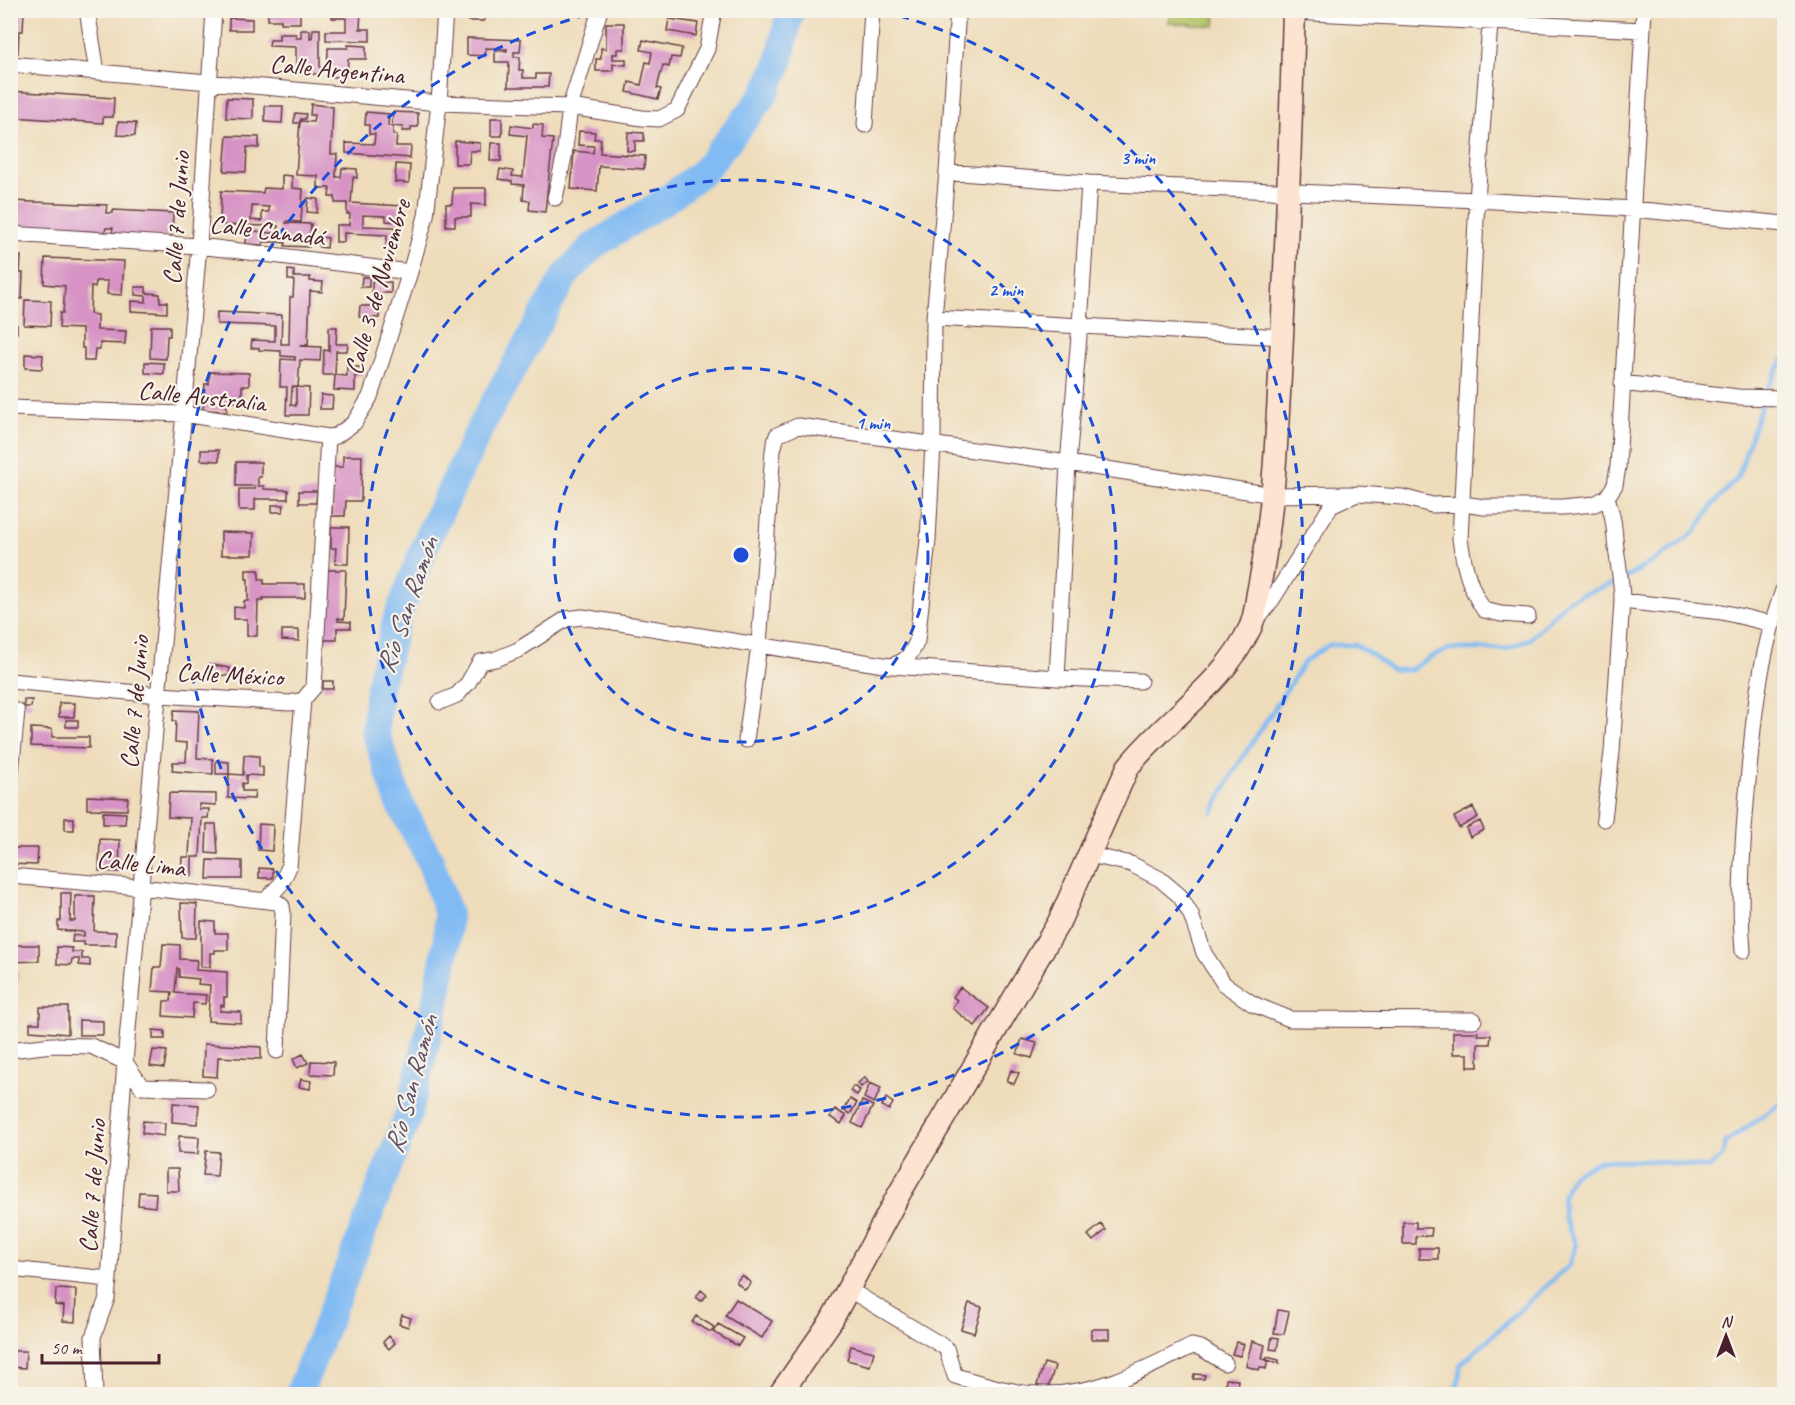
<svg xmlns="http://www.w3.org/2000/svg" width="1795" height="1405" viewBox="0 0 1795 1405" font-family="Caveat,sans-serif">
	<rect width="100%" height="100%" fill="#f7f3e8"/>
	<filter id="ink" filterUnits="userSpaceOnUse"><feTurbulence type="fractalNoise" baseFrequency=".0167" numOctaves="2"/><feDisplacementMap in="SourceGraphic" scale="12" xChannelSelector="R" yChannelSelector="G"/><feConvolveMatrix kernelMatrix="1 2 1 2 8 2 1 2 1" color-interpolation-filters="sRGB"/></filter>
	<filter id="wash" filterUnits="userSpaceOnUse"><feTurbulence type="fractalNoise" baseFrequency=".008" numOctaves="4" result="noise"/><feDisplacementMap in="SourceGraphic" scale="24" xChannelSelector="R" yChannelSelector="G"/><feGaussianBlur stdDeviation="1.35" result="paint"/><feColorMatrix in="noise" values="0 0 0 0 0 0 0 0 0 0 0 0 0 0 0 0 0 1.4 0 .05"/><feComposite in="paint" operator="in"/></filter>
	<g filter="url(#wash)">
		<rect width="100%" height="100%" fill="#eedcba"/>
		<path fill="#b4c568" stroke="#7f724a" stroke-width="1.5" d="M1170 11H1216L1215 26 1169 23Z"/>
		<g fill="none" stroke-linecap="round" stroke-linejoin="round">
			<path stroke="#82bbf3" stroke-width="4.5" d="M1765 394 1784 358
				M1213 812 1234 771 1305 661 1329 645H1355L1374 656 1392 670H1410L1431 657 1449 649H1506L1530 639 1568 600 1622 580 1660 557 1695 532 1713 505 1738 477 1762 402
				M1446 1394C1460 1389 1460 1378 1460 1365L1569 1265 1576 1245 1564 1217 1562 1198 1572 1175 1601 1160 1655 1161 1708 1168 1722 1157 1726 1142 1784 1101"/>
			<path stroke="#82bbf3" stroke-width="28" d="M299 1394 408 1116 436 1003 447 942 448 914 430 860 399 802 375 731 379 688 396 621 430 533 483 422 565 276 593 246 663 202 704 171 764 95 779 63 790 10"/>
		</g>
		<g id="blocks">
			<path fill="#d793c5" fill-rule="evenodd" d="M268 10H300V23H281V20H268Z
				M333 10H361L360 29H370V41L326 40V31H346V18H332Z
				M469 10H506L505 14 485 13 484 21H468Z
				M10 11H24L23 31H19L18 53H10Z
				M229 18 252 19V30H229Z
				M669 19 698 23 696 36 667 31Z
				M606 23H624V49H617V54H613V59H626V65L613 64V71H596V59H601V48L606 49Z
				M313 29H320V74H296V47L269 46 270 40H279V34H296V38H301V30H310V38H312Z
				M467 38 521 40 520 52H514V57H520L519 70H523V78H536V74H549L548 87H508L509 62H495V51H507V49L486 48 485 56 467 55Z
				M643 40 682 48 680 58 671 57 669 67 663 65 657 88 661 89 658 99 627 92 629 82 641 85 646 62 650 63 652 52 641 50Z
				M348 45 366 46V59H348L347 77H327L328 48H348Z
				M10 91 114 98 113 117H103V123L12 117Z
				M227 98 253 99V119L226 118Z
				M311 104 333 107 331 154H337L336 177H341L342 168 357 169V178L353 177 351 203 403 206 402 222 386 221V216L363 215V226L395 227 394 248 386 247 387 235 344 233V242H336V225H349L350 214H347V203H335V197H329L330 188H318V176L296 175 300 121 313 122 314 115H310Z
				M265 106H283L282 123 265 122Z
				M366 112 389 114 388 126H392L393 112 418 113V127H411V131H402L403 127 393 126V135H397L396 146H411L410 158 346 153V143L374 144 375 134H369V125H365Z
				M295 113 306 114 305 119H301L300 123H294Z
				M491 118H502V136H491Z
				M118 122 136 123 135 136 117 135Z
				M533 124 543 125 542 138 553 139 545 212 529 210 530 201 523 200 524 185 512 184V181L498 179 500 169 513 171 512 176 523 177 527 136 510 134 511 125 533 128Z
				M579 131 595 132 594 139H601L600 153 645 156 644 169 599 166 597 191 571 189 574 151 593 153 594 146 578 145Z
				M628 132 644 133V141H635V151H627Z
				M227 136 259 137V148L247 147 246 172 224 171Z
				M455 141 480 143V151H470L469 164H455Z
				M491 143H501V161H490Z
				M396 164 410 165 409 183 395 182Z
				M282 175 292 176V188L303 189 301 222 287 221 286 223 311 224 309 247 285 246 286 243 277 242H263V245L246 244 247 230 278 234V226L220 225 221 191 263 193 264 188 282 189ZM252 206 269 207V212H262V221L251 220Z
				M453 188H486V205L471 204V217H455V226H446V204H452Z
				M308 198 318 199 317 213 307 212Z
				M10 201 107 205 106 213H113V210L173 213 172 234 168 238 112 234 113 228H106L105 232 10 228Z
				M319 237 328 238 327 248 319 247Z
				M10 256H21L20 273H23L22 299 10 298Z
				M45 258 124 261 122 295 107 294 108 281H96L95 287H91L90 314 97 315V330L126 331 125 344 100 343V349H95L94 361H84V348H82V329L59 328 60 313H63L65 286 44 284Z
				M288 270 294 271V277H310V281L323 282 322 292 310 291 308 345H300V346L321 347 320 361 300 360 298 387H292L291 405 296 406V387L309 388 308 415H286L287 387H280L281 359 295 360V357L281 356V351L259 350V348H251L252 340 275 341V326L217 324V312L282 315 281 344H289L290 297H293L294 280H288Z
				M362 277H369V287H361Z
				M372 282H391V293H372Z
				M135 287H146V293L160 294V302H167V313L131 311V301L146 302V296L135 295Z
				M25 300 51 301 50 326 24 325Z
				M360 306H379V318L359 317Z
				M10 324 17 325V333H10Z
				M151 326H170V336H167L166 359 150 358Z
				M329 327H337L336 344H348L347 351H336L335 375 347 376V367H363L362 376H355V391L334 390 335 375H323L324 350 329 351Z
				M25 354 43 355 42 369 25 368Z
				M145 362 164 363V374L145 373Z
				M210 372 249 373V386H242V402H227V411L203 410 205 384H209Z
				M321 395 333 396 332 409H320Z
				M201 450H219V461L201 460Z
				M343 456H362L361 501H346L345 516H332L333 467H343Z
				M236 462H261V477H258V486H264V489L288 490V499H255V510H239V489H255V486H236Z
				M299 491H317L316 503H299Z
				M272 505H284L283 512H272Z
				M331 527H349L348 564H335L336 548H331Z
				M221 532 254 533 253 555H221Z
				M246 570H259V579H264V584H305V598H263V601H258L257 636H247V619H234V607L244 608V601H248V579H246Z
				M325 570H346L344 619 338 618V621L351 622V628H337V640H324Z
				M282 630H299V641L282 640Z
				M208 664 230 668 229 676 207 673Z
				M323 681H333V689H323Z
				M24 700H32L31 707H24Z
				M59 703H75L74 717H59Z
				M174 710 199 711 197 758 213 759V774L172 771 173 762H186L187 743 175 742 176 721H173Z
				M66 720H78V727H66Z
				M31 728 52 729V737H89V748L31 746Z
				M244 755 259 756V767H263V776L246 775V784L242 783V791H255L254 799 228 798 229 774 243 775Z
				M216 761 229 762V774H216Z
				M169 793 216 794V805L199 804V809H209L208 818H202L200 857H192V876L181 875 182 857H189L191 818 168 817Z
				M87 796 128 798 127 810 87 809Z
				M1473 807 1478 817 1459 828 1454 817Z
				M103 812 126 813 125 824H103Z
				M65 818H74V830H65Z
				M1480 821 1484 830 1470 837 1466 828Z
				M207 824H216L218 854 206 853Z
				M259 824 273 825 272 851 258 850Z
				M100 839 120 840 119 872 99 871Z
				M10 848H38L37 865 10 864Z
				M208 860 242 861V879H207Z
				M259 868 273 869V878H259Z
				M61 893H71L70 921H75V896H95L94 931 116 932V945H84V942H72L73 935 84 936V932L58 930V921H61Z
				M181 903 197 904 196 938H182Z
				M201 921 215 922V933H228V950H215V953H210V967H201Z
				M163 944 180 945V959L197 960 196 970 227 972V997H224V1006L221 1005 220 1011 241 1012V1023L208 1021 210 985 198 984 199 979 179 977V969L177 968 175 993 206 995 205 1004 193 1003 192 1018 163 1016 164 1001H171L172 992 152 991 154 967H161Z
				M10 945H39V961L10 962Z
				M57 947 72 948V952H82V959H90V966L79 965V959H72L71 965 57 964Z
				M10 970H18V984H10Z
				M960 987 989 1008 975 1026 952 1008 957 1000 953 997Z
				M40 1007H68V1034L30 1031V1023H40Z
				M10 1015H17V1029H10Z
				M79 1020 103 1021V1035H79Z
				M153 1030 165 1031V1039H153Z
				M1453 1032H1478V1035H1491L1490 1044H1478V1067H1468V1054H1453Z
				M1022 1039 1037 1043 1032 1058 1017 1054Z
				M204 1044 261 1047V1059L218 1057 217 1077 203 1076Z
				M153 1050 167 1051 164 1068 150 1066Z
				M303 1054 308 1063 297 1068 293 1059Z
				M311 1061 334 1062 333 1075 310 1074Z
				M1011 1070 1019 1073 1014 1084 1007 1081Z
				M865 1077 868 1082 861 1087 858 1083Z
				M301 1079 311 1081 310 1089 299 1087Z
				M870 1083 881 1088 874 1103 864 1098Z
				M853 1086 860 1090 857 1095 850 1091Z
				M886 1098 893 1103 889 1110 882 1106Z
				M850 1099 857 1103 850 1114 843 1110Z
				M862 1101 873 1106 862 1128 852 1123Z
				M173 1103 199 1105 197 1124 172 1122Z
				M835 1109 846 1116 841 1124 830 1117Z
				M143 1121 165 1123 164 1136 142 1133Z
				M179 1136 199 1137 198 1154 178 1153Z
				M206 1151 219 1152 217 1176 203 1175Z
				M166 1169H178L179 1191H166Z
				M139 1192 156 1193 155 1207 138 1205Z
				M1403 1222H1416V1228H1432L1431 1236H1416V1244H1403Z
				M1101 1224 1106 1230 1093 1241 1088 1235Z
				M1419 1248H1438V1259H1419Z
				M742 1275 751 1283 745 1290 736 1282Z
				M56 1289 76 1290 75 1322 63 1321 64 1306 55 1305Z
				M701 1290 707 1295 701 1301 696 1297Z
				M736 1299 772 1321 762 1338 725 1316Z
				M969 1303 982 1307 974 1333 961 1329Z
				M1278 1310 1289 1312 1284 1334 1274 1333Z
				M402 1315 411 1318 408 1327 399 1324Z
				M696 1316 714 1327 711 1332 692 1322Z
				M718 1324 743 1338 738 1346 713 1332Z
				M1091 1329H1109V1339H1091Z
				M389 1336 395 1343 389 1349 383 1342Z
				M1272 1337 1279 1338 1277 1350 1270 1349Z
				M1252 1341 1265 1345 1262 1359 1268 1360 1266 1369 1260 1367 1259 1370 1246 1366Z
				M1236 1342 1244 1344 1240 1356 1232 1354Z
				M851 1346 874 1352 870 1366 847 1360Z
				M10 1351H26L25 1368 10 1367Z
				M1267 1357 1279 1360V1363L1266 1360Z
				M1044 1363 1055 1366 1048 1389 1037 1385Z
				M1194 1374 1205 1375 1204 1379H1193Z
				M1226 1379 1238 1380 1236 1394H1224Z"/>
		</g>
	</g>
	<g filter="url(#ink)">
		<use href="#blocks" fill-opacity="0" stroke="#633b40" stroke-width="1.5"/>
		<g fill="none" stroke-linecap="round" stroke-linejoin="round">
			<defs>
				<path id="minor" d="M87 10 97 72
					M1491 10 1477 200 1460 539C1464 565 1469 588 1484 610L1501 614 1528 616
					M1294 12 1642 30
					M10 64 439 103 570 107 642 118 659 119 677 110 707 49 714 10
					M865 125 872 10
					M947 172 1089 183 1477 200 1633 209 1784 224
					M555 198 564 157 570 107 600 10
					M10 234 199 246 410 272
					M934 318 1283 337
					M1622 383 1738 397 1784 398
					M10 408 183 414 328 437 336 436 354 423 370 397 410 272 426 216 439 103 445 10
					M1622 601 1722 612 1773 624
					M1256 620 1272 600 1331 506 1357 494 1402 497 1432 505 1463 504 1484 507H1562L1595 504 1607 497 1615 485 1618 467 1644 10
					M893 666 1057 678 1140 681
					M1057 678 1068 463 1080 325 1089 183
					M10 681 159 695 290 703 303 700
					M440 702 457 695 468 683 480 662 496 659 518 650 566 619 582 617 890 666C906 662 911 655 917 641L928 540 933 444 934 318 947 172 958 10
					M746 740 759 645 773 450 777 435 798 426 1068 463 1273 495 1351 494
					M10 783 17 711
					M1604 819 1612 752 1622 601C1622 580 1617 560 1615 539 1614 521 1612 514 1607 497
					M1090 855 1131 864 1160 879 1180 896 1191 915 1204 953 1224 984 1253 1004 1290 1019 1474 1020
					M10 876 140 887 277 902 282 906 283 913 277 1051
					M266 900 281 884 289 867 303 700 314 687 328 437
					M1743 951C1739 902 1742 853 1746 804 1751 748 1755 690 1769 636 1773 619 1779 603 1784 587
					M10 1050 52 1045 91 1046 125 1062 142 1087 207 1089
					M10 1269 109 1279
					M848 1289 946 1348 955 1376C981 1383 1013 1394 1040 1394 1095 1396 1144 1370 1192 1346L1201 1348 1225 1363
					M95 1394 93 1337 107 1298 109 1279 125 1062 199 246 214 10"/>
				<path id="secondary" d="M780 1394 831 1321 899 1194 1059 922 1128 767C1166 719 1223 685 1250 628 1255 618 1256 604 1258 593 1268 544 1273 495 1276 445 1285 300 1290 155 1294 10"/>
			</defs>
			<use href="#minor" stroke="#633b40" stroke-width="17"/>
			<use href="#secondary" stroke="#633b40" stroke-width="25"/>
			<use href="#minor" stroke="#fff" stroke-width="15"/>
			<use href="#secondary" stroke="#fde4d1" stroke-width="22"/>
		</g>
	</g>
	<g fill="none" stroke="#1d4ed8" stroke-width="3" stroke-dasharray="10 8">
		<circle cx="741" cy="555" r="187"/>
		<circle cx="741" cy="555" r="375"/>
		<path d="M882 11A562 562 0 1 1 600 11"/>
	</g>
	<g text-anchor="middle" stroke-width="4.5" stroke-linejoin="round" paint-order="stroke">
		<g font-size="26" fill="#4a1f2b" stroke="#f7f3e8">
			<text transform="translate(337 69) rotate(5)" y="9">Calle Argentina</text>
			<text transform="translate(176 218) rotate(-86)" y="9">Calle 7 de Junio</text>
			<text transform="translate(267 230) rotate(7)" y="9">Calle Canadá</text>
			<text transform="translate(377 287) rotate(-74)" y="9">Calle 3 de Noviembre</text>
			<text transform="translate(202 396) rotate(6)" y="9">Calle Australia</text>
			<text transform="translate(230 674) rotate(3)" y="9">Calle México</text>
			<text transform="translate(134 702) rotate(-85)" y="9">Calle 7 de Junio</text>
			<text transform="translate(141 863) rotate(6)" y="9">Calle Lima</text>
			<text transform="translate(92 1186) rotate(-86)" y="9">Calle 7 de Junio</text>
		</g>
		<g font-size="27" font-style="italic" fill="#5b4e67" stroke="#f7f3e8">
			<text transform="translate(407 605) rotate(-71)" y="9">Río San Ramón</text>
			<text transform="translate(411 1084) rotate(-75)" y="9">Río San Ramón</text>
		</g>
	</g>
	<circle cx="741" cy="555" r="9" fill="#1d4ed8" stroke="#f7f3e8" stroke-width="3"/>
	<g font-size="18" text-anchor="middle" font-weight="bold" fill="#1d4ed8" stroke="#f7f3e8" stroke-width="4.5" stroke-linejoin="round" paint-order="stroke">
		<text x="1138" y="164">3 min</text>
		<text x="1006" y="296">2 min</text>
		<text x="873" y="429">1 min</text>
	</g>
	<rect width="1795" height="1405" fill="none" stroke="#f7f3e8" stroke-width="36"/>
	<g transform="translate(1726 1336)" stroke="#f7f3e8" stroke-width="4.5" paint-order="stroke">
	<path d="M0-4.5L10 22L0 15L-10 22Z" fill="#4a1f2b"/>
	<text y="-9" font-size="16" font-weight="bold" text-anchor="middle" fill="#4a1f2b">N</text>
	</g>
	<path d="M42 1354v9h117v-9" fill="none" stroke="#4a1f2b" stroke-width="3"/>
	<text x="51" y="1354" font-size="18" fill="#4a1f2b" stroke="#f7f3e8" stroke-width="4.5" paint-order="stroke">50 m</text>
</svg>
